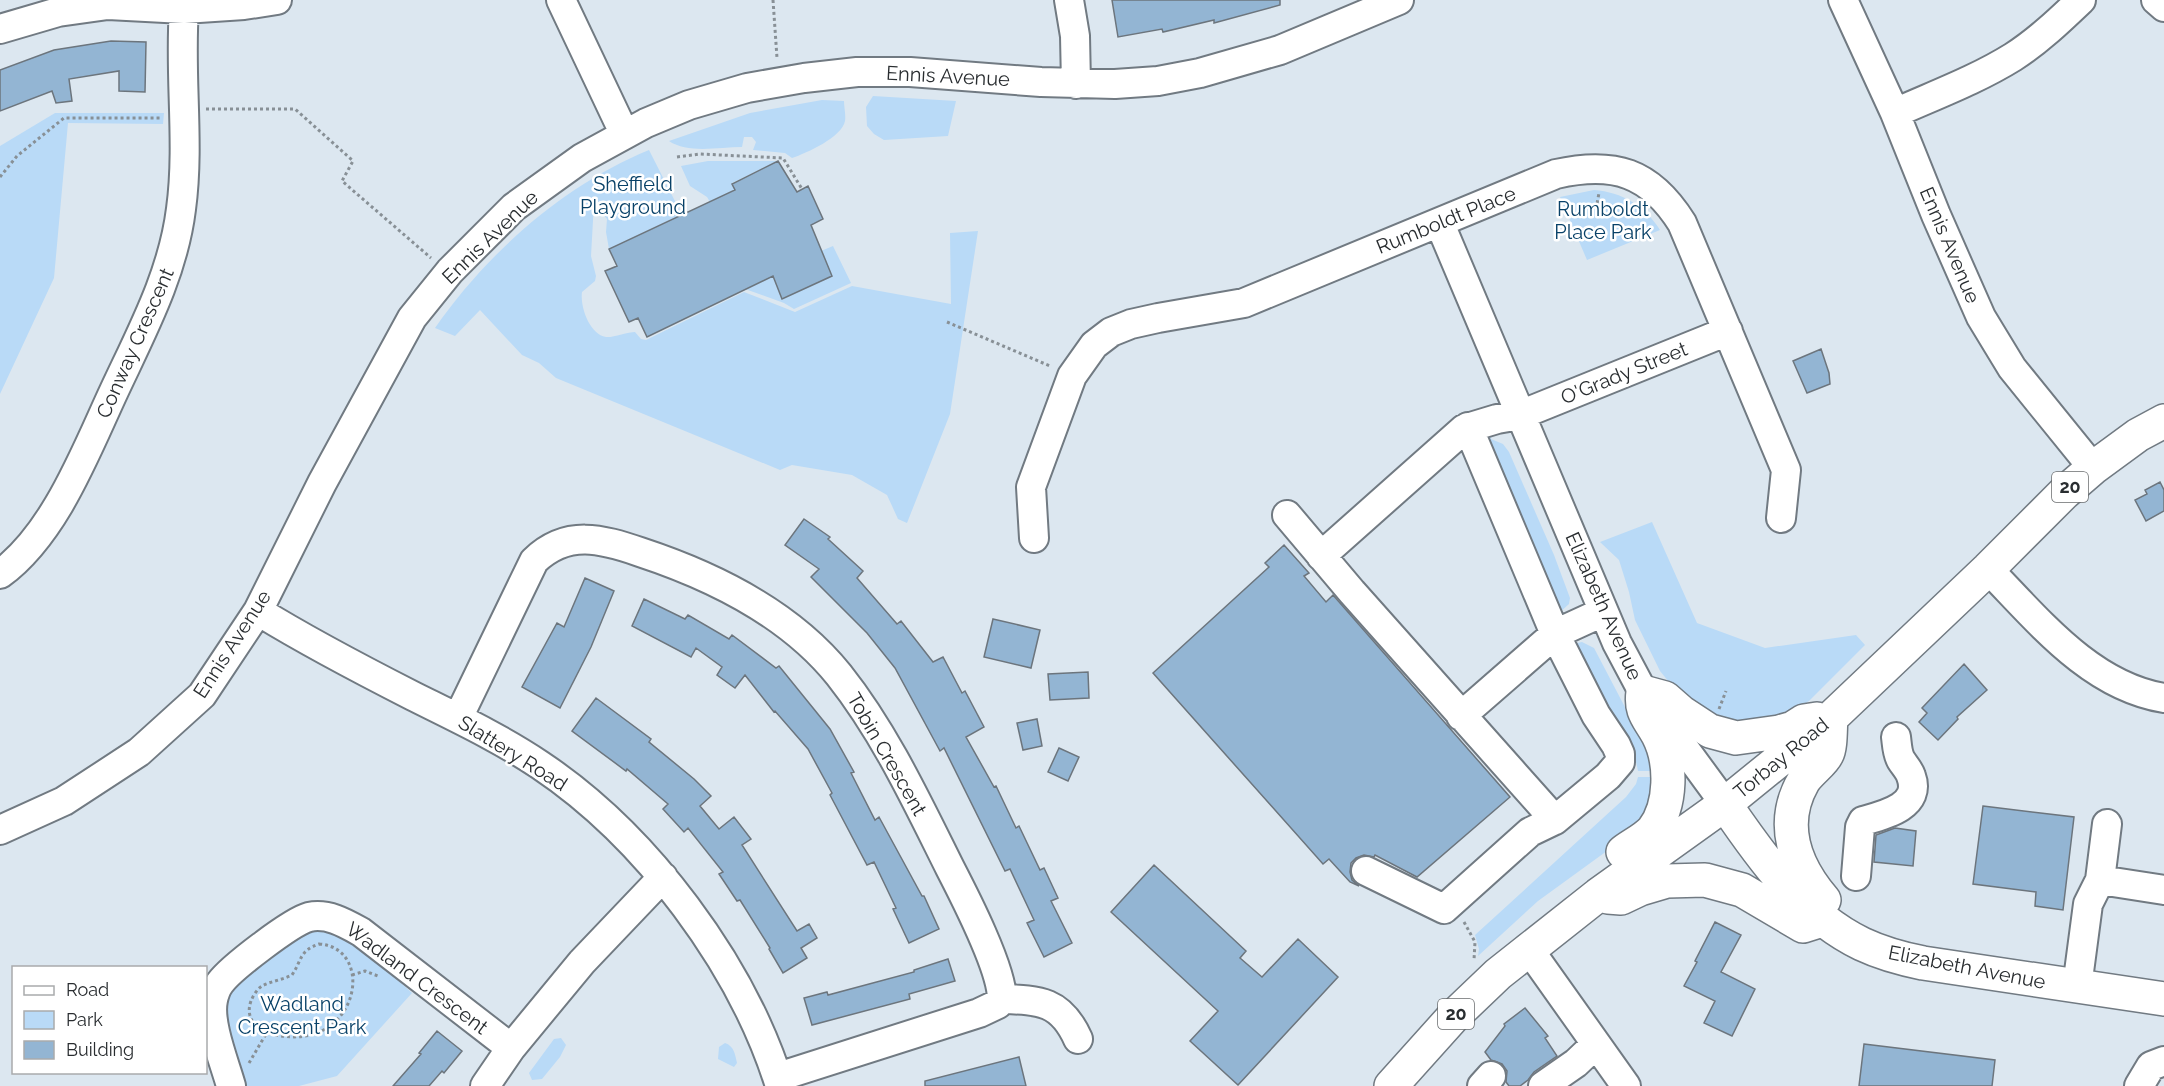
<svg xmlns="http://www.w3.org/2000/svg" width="2164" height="1086" viewBox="0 0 2164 1086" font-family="Raleway,sans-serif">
	<rect width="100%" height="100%" fill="#dce7f0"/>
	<path fill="#b9daf7" d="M873 96 956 101 948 136 884 140 874 134 867 126 866 107Z
		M822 100 844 101C844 107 846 115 845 121 842 137 807 153 792 158L785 153 753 150 756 142 752 137H744L742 147C719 147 688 154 669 141L750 113Z
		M55 113H164L163 124 68 123 54 278 0 394V146Z
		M649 150 682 215 609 249 606 232 607 219 594 203 591 256 596 276 595 281 582 292C580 306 589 334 606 337 612 338 628 332 635 332L641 339 646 340 744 292 795 312 852 286 951 304 950 233 978 231 950 414 907 523 898 519 887 495 852 475 792 465 780 470 556 378 539 363 522 355 480 310 455 336 435 328C488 252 564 185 649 150Z
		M708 161H778L732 183 735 190 710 202 707 197 690 186 681 166Z
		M1594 190C1622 192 1645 206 1660 230L1587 260 1560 197Z
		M833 246 851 283 794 309 784 303 745 289 773 276 783 299 831 276 821 251Z
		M1492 433 1491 439 1503 444 1509 452 1554 555 1570 598 1569 604 1559 613 1486 437Z
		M1652 522 1697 623 1765 648 1856 635 1865 645 1809 701 1783 716 1748 725 1714 718 1686 703 1660 671 1635 620 1629 592 1619 560 1600 542Z
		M1582 642 1594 648 1627 711 1644 737 1656 771H1638L1633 747 1622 733 1573 644Z
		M1638 777H1656L1655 786 1643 818 1611 848 1538 901 1478 956 1479 949 1475 935 1626 797 1636 784Z
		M322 929 356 942 412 993 337 1076 299 1086H244L224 1016 225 1000 234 984 303 933Z
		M561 1038 566 1045 560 1057 542 1079 532 1080 529 1073 554 1039Z
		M725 1043C734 1046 735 1054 737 1063L734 1067 718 1059 719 1047Z"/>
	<path fill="#93b5d3" stroke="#6c757d" stroke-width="1.5" d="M1112 0H1280V5L1214 23V20L1163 32 1162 29 1118 37Z
		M111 41 146 42 145 92 119 91V71L69 79 72 101 56 103 52 91 0 111V70L54 50Z
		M778 161 797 192 808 186 823 219 811 225 832 276 782 299 773 276 647 337 638 318 629 322 605 271 617 266 609 249 735 190 732 184Z
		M1821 349 1829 373 1830 384 1807 393 1793 361Z
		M2160 482 2164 490V511L2146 521 2135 500 2147 494 2145 490Z
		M804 519 830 537 828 539 863 571 857 578 897 624 901 621 933 662 943 657 962 693 965 691 984 727 966 737 994 787 996 786 1016 828 1019 826 1040 870 1044 868 1058 898 1051 901 1072 943 1044 957 1027 923 1034 920 1010 869 1005 871 944 748 940 751 895 668 867 633 811 577 819 569 785 545Z
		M1284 545 1309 573 1304 576 1326 602 1333 595 1510 797 1417 877 1375 855 1374 857 1364 855 1356 858 1351 863 1350 872 1352 880 1359 886 1350 882 1329 859 1323 864 1153 673 1269 567 1265 563Z
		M585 578 614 591 591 647 560 708 522 687 557 623 564 627Z
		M644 599 685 619 688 615 729 639 732 635 776 668 779 666 830 729 854 772 851 773 875 820 879 817 922 896H924L939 929 909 943 893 909 896 908 874 862 867 865 830 795 832 793 808 749 775 711 774 712 745 675 735 688 717 675 722 667 696 648 691 657 632 626Z
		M993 619 1040 630 1031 668 984 657Z
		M1964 664 1987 690 1957 717 1958 719 1938 740 1919 722 1927 713 1922 708Z
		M1088 672 1089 698 1050 700 1048 674Z
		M596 698 651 739 649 742 694 779 711 796 700 806 719 829 734 817 751 839 742 845 797 931 809 924 817 938 801 948 807 958 783 973 769 949 770 948 740 900 737 901 719 874 723 872 688 828 684 832 663 809 668 804 627 769 626 771 572 731Z
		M1037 719 1042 746 1023 750 1017 723Z
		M1059 748 1079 757 1068 781 1048 772Z
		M1983 806 2074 817 2063 910 2035 906 2036 892 1973 884Z
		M1895 828 1916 831 1913 866 1874 862 1876 835Z
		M1154 865 1246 951 1240 958 1262 977 1298 939 1338 977 1238 1085 1190 1041 1218 1011 1111 912Z
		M1715 922 1741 935 1721 972 1755 989 1732 1036 1704 1023 1715 1001 1684 986 1697 962 1695 961Z
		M948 959 955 981 909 994 910 999 812 1025 804 998 827 992 828 995 914 972V970Z
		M1525 1008 1548 1036 1545 1038 1557 1056 1534 1072 1528 1080 1520 1086H1509L1506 1082 1507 1071 1502 1064 1491 1060 1485 1052 1505 1026 1504 1024Z
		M437 1031 462 1051 444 1073 442 1071 429 1086H393L421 1054 419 1053Z
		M1864 1044 1995 1060 1992 1086H1859Z
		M1019 1057 1026 1086H925V1081Z"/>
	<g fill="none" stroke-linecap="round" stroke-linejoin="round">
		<defs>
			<path id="minor" d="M561 0 624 133
				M1069 0 1075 36 1076 84
				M1843 0 1895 113 1936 215 1981 317 2012 368 2093 468
				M2156 0 2164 7
				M0 29 58 12 108 5 184 9 244 5 277 0
				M1895 113C1935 95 1976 80 2013 57 2038 41 2060 20 2081 0
				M1440 224 1617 643 1643 692 1725 804
				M1287 515 1352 592 1555 820
				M1034 538 1031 487 1072 376 1094 345 1111 332 1131 324 1158 318 1244 303 1556 174C1614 161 1650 172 1682 223L1786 470 1781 518
				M1321 556 1464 429 1497 419 1520 415 1728 331
				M1988 569C2038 620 2090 686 2164 698
				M0 574C55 534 86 451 114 391 142 331 173 274 181 209 190 143 179 75 184 9
				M258 611C308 642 360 669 413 696 455 717 500 738 540 765 646 836 742 964 780 1086
				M1461 716 1555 634 1603 612
				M458 718 534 561C567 529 602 539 640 552 713 576 790 614 839 675 885 733 917 802 950 868 965 897 1002 969 1002 999L998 1004 979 1013 778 1077
				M0 830 64 801 139 752 202 695 258 611 322 483 412 318 450 271 514 207 582 158 646 123 689 105 747 88 804 78 857 72H910L1041 82 1115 84 1158 81 1200 73 1280 50 1399 0
				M1366 871 1444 909 1530 832 1555 820 1608 776 1620 762V754L1616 745 1596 715 1555 634 1468 427
				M1856 876 1860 827 1863 821C1885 815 1922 806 1911 776 1909 770 1904 765 1901 760 1897 753 1897 744 1896 737
				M2100 880 2164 890
				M1528 948 1626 1086
				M2077 987 2088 904 2100 880 2107 824
				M1002 999C1040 1000 1061 1001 1078 1039
				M231 1086C225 1064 208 1023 213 1000 214 995 217 987 220 983 231 968 291 922 309 917 328 913 345 923 361 932L511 1048
				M485 1086 511 1048 582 962 663 877
				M1482 1086 1491 1076
				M1543 1086 1576 1063 1596 1044
				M2139 1086 2151 1066 2164 1061"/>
			<path id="major" d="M1725 804C1761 857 1802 915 1862 944 1881 953 1903 959 1923 963L2164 999
				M1623 852C1632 845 1645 839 1653 830 1672 805 1672 762 1658 735 1649 718 1640 713 1643 692L1665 698 1681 712 1710 731 1736 738 1779 732 1793 728 1804 721 1817 719
				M1608 897 1621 898 1640 889 1667 881 1705 880 1742 890 1803 926 1822 920
				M1824 900C1795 866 1779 824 1803 782 1809 772 1824 762 1827 754 1831 747 1830 726 1831 718
				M1391 1086 1453 1017 1498 974 1598 895 1725 804 1831 718 1988 569 2064 493 2093 468 2138 435 2164 421"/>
		</defs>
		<use href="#minor" stroke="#717a82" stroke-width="32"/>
		<use href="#major" stroke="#717a82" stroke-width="36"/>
		<path stroke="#889096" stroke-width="3" stroke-dasharray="3 3" stroke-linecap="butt" d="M773 0 777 58
			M206 109H295L353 161 342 181 431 258
			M677 157 700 154 783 158 802 189
			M0 177 17 156 64 118H162
			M1596 209 1599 193
			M947 322 1050 366
			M1719 709 1726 691
			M1464 922 1475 942 1474 960
			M319 944C377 948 359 1052 276 1035 259 1032 244 1020 251 1001 253 996 257 989 262 986 271 981 282 980 292 975 302 960 299 951 319 944Z
			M352 975 365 971 378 976
			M249 1063 266 1034"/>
		<use href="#minor" stroke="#fff" stroke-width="28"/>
		<use href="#major" stroke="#fff" stroke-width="33"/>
	</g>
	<g text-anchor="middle" stroke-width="5" stroke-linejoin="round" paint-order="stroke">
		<g fill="#fff" stroke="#696c6e" stroke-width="1.5">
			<rect x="2052" y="472" width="36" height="30" rx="4.5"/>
			<rect x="1438" y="999" width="36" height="30" rx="4.5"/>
		</g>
		<g font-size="18" font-weight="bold" fill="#292d30">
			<text x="2070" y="493">20</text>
			<text x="1456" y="1020">20</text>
		</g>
		<g font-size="20" fill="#292d30" stroke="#fff">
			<text transform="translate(948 76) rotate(3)" y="7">Ennis Avenue</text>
			<text transform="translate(1446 220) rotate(-22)" y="7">Rumboldt Place</text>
			<text transform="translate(490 237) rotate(-44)" y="7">Ennis Avenue</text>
			<text transform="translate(1950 245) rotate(67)" y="7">Ennis Avenue</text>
			<text transform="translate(135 343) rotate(-66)" y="7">Conway Crescent</text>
			<text transform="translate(1624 373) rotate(-22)" y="7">O'Grady Street</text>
			<text transform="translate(1604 606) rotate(66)" y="7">Elizabeth Avenue</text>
			<text transform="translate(232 644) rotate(-57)" y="7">Ennis Avenue</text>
			<text transform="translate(513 753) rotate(32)" y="7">Slattery Road</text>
			<text transform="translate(887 754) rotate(60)" y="7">Tobin Crescent</text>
			<text transform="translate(1781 758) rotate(-39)" y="7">Torbay Road</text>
			<text transform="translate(1967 967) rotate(11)" y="7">Elizabeth Avenue</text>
			<text transform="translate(417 978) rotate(37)" y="7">Wadland Crescent</text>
		</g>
		<g font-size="20" fill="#084168" stroke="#fff">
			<text x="633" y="191">Sheffield<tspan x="633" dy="23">Playground</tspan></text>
			<text x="1603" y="216">Rumboldt<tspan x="1603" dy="23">Place Park</tspan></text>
			<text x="302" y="1011">Wadland<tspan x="302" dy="23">Crescent Park</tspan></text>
		</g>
	</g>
	<rect x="12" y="966" width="195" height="108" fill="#ffffff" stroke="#a9abac" stroke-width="1.5"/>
	<rect x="24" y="986" width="30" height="9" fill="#ffffff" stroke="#a9abac" stroke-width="1.5"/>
	<text x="66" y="996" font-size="18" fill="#292d30">Road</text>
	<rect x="24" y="1011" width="30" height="18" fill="#b9daf7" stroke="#a9abac" stroke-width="1.5"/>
	<text x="66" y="1026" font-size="18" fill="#292d30">Park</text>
	<rect x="24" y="1041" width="30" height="18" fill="#93b5d3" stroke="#a9abac" stroke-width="1.5"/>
	<text x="66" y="1056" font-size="18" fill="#292d30">Building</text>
</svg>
